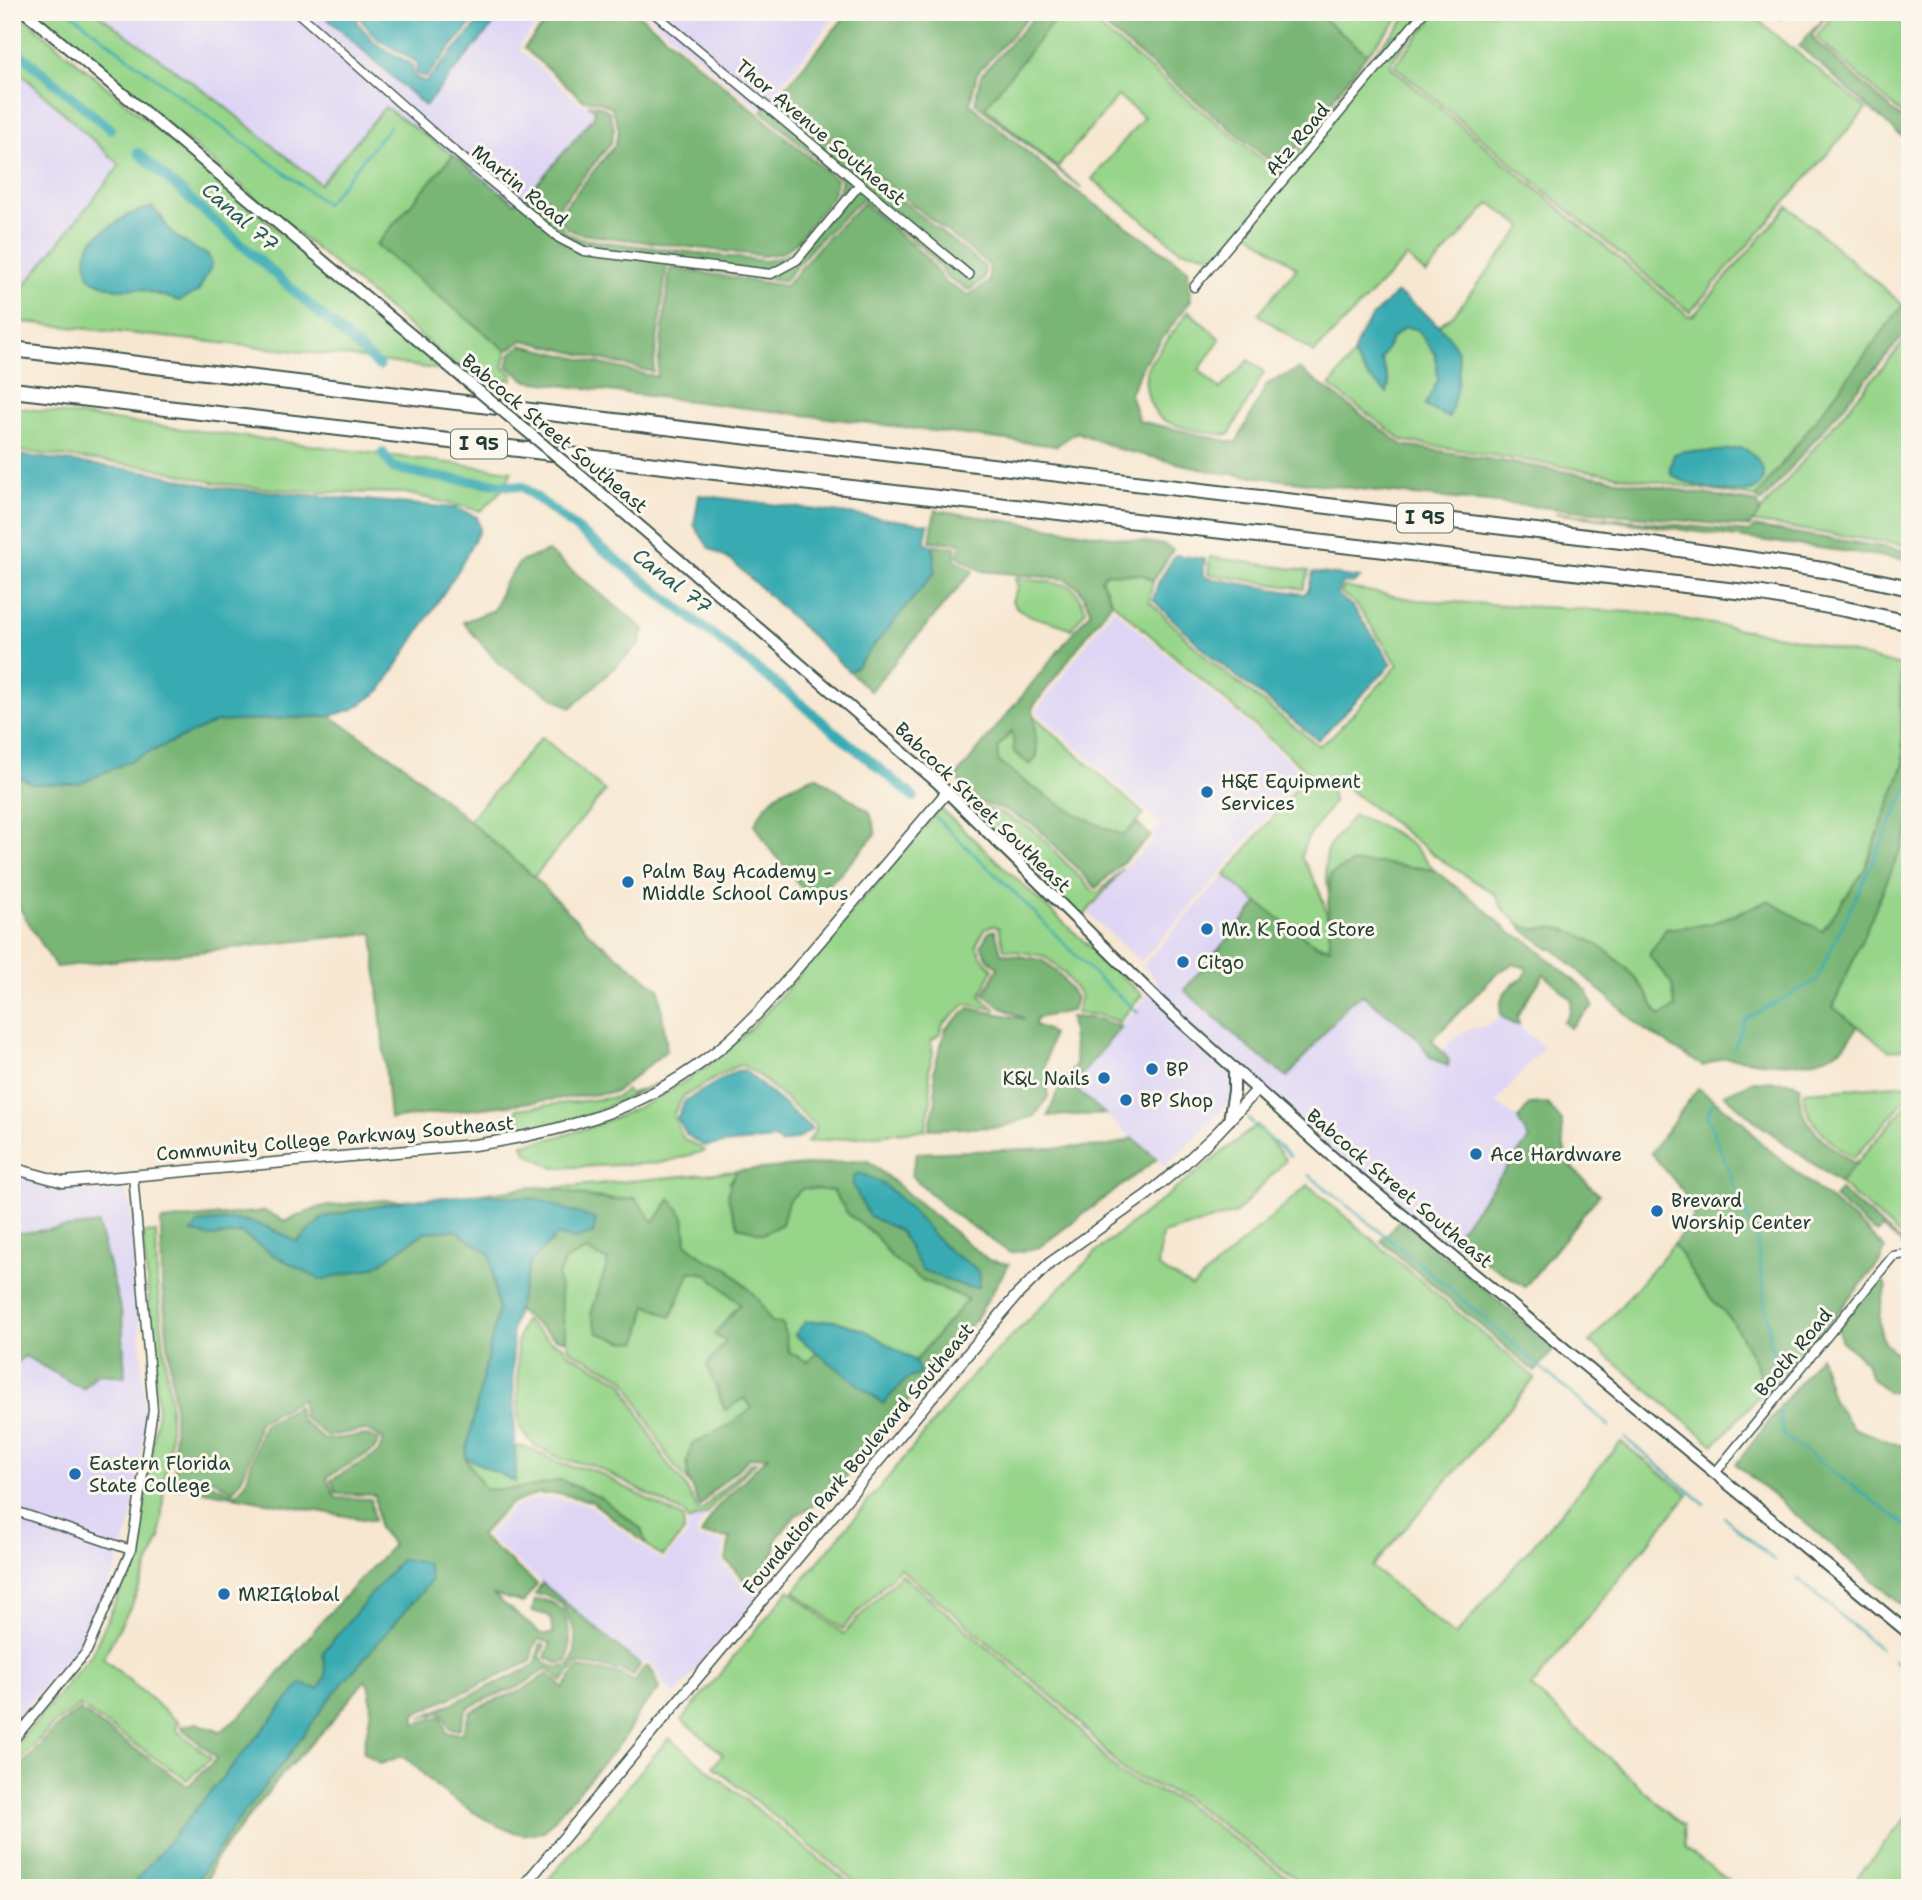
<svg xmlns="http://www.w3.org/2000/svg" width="1922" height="1900" viewBox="0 0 1922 1900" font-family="'Shantell Sans',sans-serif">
	<rect width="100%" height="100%" fill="#fbf7ec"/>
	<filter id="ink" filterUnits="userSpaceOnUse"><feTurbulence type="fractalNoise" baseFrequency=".0143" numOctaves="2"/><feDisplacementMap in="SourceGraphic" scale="14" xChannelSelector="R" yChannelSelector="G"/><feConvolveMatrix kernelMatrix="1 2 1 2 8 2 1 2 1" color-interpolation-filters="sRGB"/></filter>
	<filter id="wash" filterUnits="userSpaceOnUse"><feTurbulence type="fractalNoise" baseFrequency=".00686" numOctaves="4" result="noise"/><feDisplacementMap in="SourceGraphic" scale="28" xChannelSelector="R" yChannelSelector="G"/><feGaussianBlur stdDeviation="1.57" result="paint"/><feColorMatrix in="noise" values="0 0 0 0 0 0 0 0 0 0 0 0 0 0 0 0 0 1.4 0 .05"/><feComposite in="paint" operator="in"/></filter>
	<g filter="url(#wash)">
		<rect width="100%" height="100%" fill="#f7e7d1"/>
		<path fill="#ded5f5" d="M95 12H327V18L425 106 504 12H540L538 25 520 44V50L580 103 589 105 595 110 593 118 536 185 515 204 453 155 385 107 320 184 218 101Z
			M643 12H838L762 111Z
			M12 65 120 165 13 302 14 321 18 323 12 322Z
			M1113 608 1303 773 1204 892 1140 962 1089 914 1123 869 1154 840 1153 833 1161 824 1038 713V709Z
			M1225 875 1258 903 1185 990 1254 1052 1287 1076 1348 1004 1364 995 1417 1037 1430 1057 1449 1060 1442 1052 1450 1041 1470 1029 1488 1026 1501 1016 1513 1024 1519 1025 1543 1047 1496 1103 1518 1119 1529 1139 1446 1251 1303 1125 1261 1084 1255 1074 1195 1138 1165 1166 1072 1086 1158 982 1143 965Z
			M12 1174 59 1188 97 1191 118 1186 127 1194 131 1210 146 1422 130 1525 114 1574 76 1647 12 1724Z
			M538 1498 561 1499 589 1505 662 1561 687 1535 688 1521 707 1514 697 1532V1536L700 1539 724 1542 722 1563 748 1590H753L765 1574 775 1576 675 1695 663 1684 659 1672 650 1663 646 1662 640 1665 486 1536 512 1509Z"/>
		<path fill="#97d58a" stroke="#5b895f" stroke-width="2" fill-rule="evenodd" d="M12 12H17L447 371 353 357 14 321 12 302 120 165 12 65ZM140 210 161 215 170 232 198 251 208 254 179 301 140 289 107 231 119 220Z
			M33 12H95L218 101 320 184 385 107 453 155 376 245 507 351 503 367 513 375 512 380 466 374Z
			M1061 12H1080L1280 174 1371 57 1412 12H1432L1391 62V67L1688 316 1694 315 1788 206 1903 305 1756 498 1404 441 1330 386 1353 355 1368 377 1389 384 1381 359 1392 338 1405 327 1417 329 1435 354 1438 380 1425 406 1458 351 1439 325 1453 315 1523 227 1490 203 1426 274 1407 257 1314 353 1258 314 1297 268 1245 230 1218 256 1180 250 1092 179 1144 117 1118 96 1057 168 985 107ZM1740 448 1746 492C1723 492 1689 488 1671 474L1683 451 1710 452Z
			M1315 12H1405L1367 54Z
			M1438 12H1748L1866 109 1690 312 1394 65Z
			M1835 12H1910V121L1816 37Z
			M1189 311 1220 339 1199 370 1220 389 1249 360 1264 372 1229 435C1215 434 1170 427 1159 417 1148 406 1142 380 1148 366Z
			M1910 335V546L1751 522 1760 512Z
			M12 407 512 471 504 488 481 511 405 493 315 492 261 488 216 483 150 467 12 450Z
			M1210 557 1309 571 1303 589 1208 574Z
			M1107 573 1144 575 1153 581 1149 601 1210 661 1319 746 1335 733 1398 665 1356 604 1341 593 1344 587 1417 600 1648 613 1792 638 1901 666 1900 707 1904 764 1864 871 1822 932 1768 901 1710 924 1666 929 1675 1008 1660 1016 1637 980 1557 928 1531 930 1516 921 1502 908 1496 895 1441 860 1342 784 1330 780 1333 803 1307 839 1301 857C1322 890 1328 909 1331 948 1300 943 1250 896 1225 875L1309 773 1112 602 1101 579Z
			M1017 578 1068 585 1075 590 1086 610 1071 629C1052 619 1022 620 1012 601L1018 587 1015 579Z
			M1033 715 1144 814 1123 836C1077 818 1036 792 997 760L998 747 1013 730 1030 765 1037 756Z
			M542 737 605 791 534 877 468 821Z
			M960 789 972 804 1003 814 1034 830 1094 892H1099L1123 869 1082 918 956 794Z
			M940 808 1142 995 1119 1022 1099 1015 1076 1013 1081 997 1063 972 1044 956 1004 949 999 928 994 925 986 928 976 945 983 959 993 969 980 996 995 1009 966 1004 943 1024 939 1035 931 1041 933 1053 929 1068 931 1100 925 1130 807 1142 815 1132V1125L758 1075 742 1065 735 1067 683 1097 673 1115 683 1138 705 1151 661 1163 554 1168 526 1152 523 1144C588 1134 656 1104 708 1065 752 1032 788 988 823 947 862 900 901 854 940 808Z
			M1354 815C1391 830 1410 836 1434 870L1414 867 1331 874 1329 894 1325 867 1328 847Z
			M1910 827V1048L1889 1051 1833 1007Z
			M661 1082 592 1114 520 1133 516 1118 517 1109 617 1097 626 1090 630 1094Z
			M1910 1084V1094L1854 1158C1835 1147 1800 1116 1804 1092Z
			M1910 1101V1227L1902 1237 1839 1183Z
			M1257 1125 1286 1160 1236 1213 1162 1234 1158 1267 1192 1287 1308 1185 1535 1378 1372 1567 1455 1636 1621 1442 1688 1494 1531 1687 1683 1826 1684 1848 1739 1888H1309L1183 1797 1125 1773 1069 1711 900 1568 842 1629 794 1591 971 1377 1098 1250Z
			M737 1171 729 1183 782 1224 788 1201 803 1187 833 1191 848 1214 874 1234 892 1258 922 1280 968 1299 915 1361 866 1331 795 1335 817 1352 808 1362 789 1352 783 1324 771 1322 759 1300 728 1268 705 1259 686 1243 684 1217 670 1199 654 1223 635 1198C606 1201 582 1195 554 1188Z
			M156 1232 157 1283 170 1402V1455L165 1473 160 1538 133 1602 103 1658 179 1723 176 1724V1730L211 1758 187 1780 79 1706 51 1726 12 1770V1750L92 1654 136 1556 158 1410 143 1233Z
			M1674 1244 1701 1287 1733 1322 1757 1366 1762 1393 1714 1445 1590 1342Z
			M586 1250 608 1260 638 1341 647 1305 671 1317 690 1271 707 1274 741 1304 715 1335 727 1341 707 1365 725 1410 744 1398 753 1408 686 1461 688 1482 668 1457 624 1378 569 1350 562 1317 558 1276 564 1261Z
			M524 1320 552 1342 562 1345 567 1353 621 1381 664 1459 684 1484 698 1510H703L715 1496 752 1462H756L713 1505 707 1514 688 1521 685 1514 593 1465 564 1460 535 1446 522 1431 519 1426 517 1343Z
			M515 1446 529 1448 563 1465 591 1469 683 1518 684 1532 662 1557 646 1544 641 1529 624 1515 601 1498 561 1480C535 1488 512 1491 485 1489L465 1457 516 1482Z
			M901 1574 1066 1714 1122 1776 1181 1801 1302 1888H862L713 1766 723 1754 682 1720 789 1590 843 1634Z
			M669 1738 855 1888H541Z
			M1910 1813V1888H1848Z"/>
		<path fill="#79b676" stroke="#4c7a55" stroke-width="2" d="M545 12H636L837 180 832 197 795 244 781 253 764 256 580 234 568 229 557 216 615 145 619 129 612 108 598 101 583 100 524 48 542 27Z
			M849 12H1033L977 73 970 104 1062 181 1188 269 1191 300 1144 363 1130 394 1139 421 1236 443 1267 384 1299 369 1403 445 1758 503 1760 512 1749 527 1403 494 1215 472 1118 449 1077 432 1056 446 527 381 507 366 511 353 522 345 657 377 670 268 786 286 822 243 863 203 927 258 945 283 969 295 989 282V265L777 97Z
			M1039 12H1061L985 107 1082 189 975 103 981 75Z
			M1087 12H1315L1367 54 1280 169Z
			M1828 12 1813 34V39L1910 126V140L1903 135 1901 136 1799 46Z
			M772 97 985 267 984 280 969 290 948 279 930 255 862 199 819 240 784 281 667 264 653 372 523 340 507 351 376 245 453 155 515 203 536 185 593 118 595 110 589 105H597L609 111 614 128 611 143 553 214 565 232 580 239 764 261 783 257 799 247 836 200 842 180 762 111Z
			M1910 296V328L1762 502 1756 498Z
			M935 510 1165 545 1173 550 1153 581 1144 575 1107 573 1101 579 1112 602 1033 707 1037 756 1030 765 1014 752 1012 731 998 747V761C1036 792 1077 818 1123 835L1137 823 1151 836 1096 888 1037 827 1005 810 974 801 956 777 1091 611 1079 588 1065 579 982 571 958 556 961 543 930 541Z
			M1555 513 1749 532 1754 527 1910 551V560Z
			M933 545 956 547 955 559 973 571 870 691 849 671 856 667 935 572Z
			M548 551 644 629 639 645 571 708 499 664 463 622 494 610 504 584 520 562Z
			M1901 666 1910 667V827L1833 1007 1857 1026C1844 1063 1797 1066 1762 1062 1750 1061 1735 1057 1723 1058 1717 1059 1709 1064 1703 1066L1642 1028 1554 949H1549L1525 931 1516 921C1540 936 1536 925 1558 928 1587 933 1617 957 1636 979 1645 991 1652 1004 1660 1016L1675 1008 1672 984 1649 955 1666 929 1710 924 1768 901 1822 931 1864 871 1904 764 1900 707Z
			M330 716 404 765 534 877 591 935 659 989 667 1050 616 1092 390 1119 373 933 56 967 12 896V773L34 784 152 751 216 722Z
			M816 776 870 812 876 834 839 875 811 899 769 848 755 824C769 794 786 787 816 776Z
			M1352 863H1380L1434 870 1480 905 1513 935 1525 939 1588 992 1593 1006 1570 1028 1563 1022 1569 1015 1572 1000 1544 974 1517 1016 1519 1025 1513 1024 1501 1016C1498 996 1506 987 1524 978L1527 968 1513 964 1498 972 1432 1040 1449 1060 1448 1066 1430 1057 1417 1037 1363 995 1348 1004 1288 1077 1254 1052 1184 990 1258 903 1317 946 1330 948 1328 905 1331 874Z
			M995 930 1001 953 1042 960 1060 975 1076 998 1072 1011 1036 1018 1035 1025 1047 1030 1052 1035 1045 1065 1048 1097 1035 1116 1001 1127 929 1129 936 1101 934 1069 946 1028 969 1008 1025 1019 1000 1007 984 994 998 968 987 958 981 945 989 932Z
			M1070 1017 1099 1019 1121 1027 1072 1086 1105 1114 1048 1116 1057 1093 1076 1064Z
			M1754 1081 1792 1082 1800 1086C1794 1120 1830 1148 1856 1164L1839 1183 1755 1121 1724 1094Z
			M1698 1088 1743 1122 1760 1142 1864 1228 1885 1249 1880 1262 1774 1388 1762 1393 1757 1366 1733 1322 1701 1287 1674 1244 1694 1216 1683 1191 1651 1153Z
			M1546 1103 1562 1121C1561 1163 1572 1167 1599 1195L1525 1287 1452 1240 1529 1139 1518 1119 1530 1104Z
			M1133 1138 1157 1159 1038 1248 1010 1253 947 1209 911 1175 917 1153 1110 1146Z
			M867 1160 988 1260 1009 1264 976 1319 830 1496 795 1516 776 1540 775 1553 750 1586 726 1561 730 1538 701 1535 716 1508 768 1456 750 1458 712 1492 700 1507C688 1482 683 1471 692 1444L728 1426 752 1408 744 1398 725 1410 707 1365 726 1341 714 1335 740 1304 707 1274 690 1271 671 1317 647 1305 638 1341 626 1342 598 1333 591 1314 608 1261 586 1250 564 1261 558 1276 566 1341 555 1338 517 1310 530 1263 557 1235 573 1239 538 1199 478 1194 532 1187 554 1188 592 1198 614 1200 635 1198 654 1222 671 1199 684 1217 686 1243 705 1259 728 1268 759 1300 771 1322 783 1324 789 1352 808 1362 817 1352 883 1403 907 1379 920 1374 915 1361 968 1299 922 1280 892 1258 874 1234 848 1214 833 1191 803 1188 788 1201 782 1224 763 1234 739 1227C729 1205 722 1193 737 1171Z
			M1840 1190 1899 1240 1905 1241 1910 1235V1251L1882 1228 1877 1233 1872 1230 1834 1198Z
			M382 1200 403 1201 324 1217 297 1242C256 1219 246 1217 199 1223L210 1237 241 1233 272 1254 321 1280 375 1267 425 1232 455 1230 490 1254 498 1311 465 1458 485 1489C512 1491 535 1488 561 1480L601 1498 641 1529 646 1544 591 1501 561 1494H536L509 1505 480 1536 537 1584 523 1603 492 1594 541 1634H553L550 1616 532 1611 535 1600C568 1597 575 1637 567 1662L557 1663 545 1657 551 1643 539 1639 533 1647 532 1661 415 1714V1724L441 1716 447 1733H462L470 1712 495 1700 521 1691 548 1673 563 1688 578 1668 621 1674 635 1682 642 1670 647 1666 655 1674 659 1689 639 1712 623 1740 544 1831C536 1833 530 1835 522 1834 499 1831 448 1797 430 1781 419 1770 416 1765 401 1756L381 1764 363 1752C366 1731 378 1697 365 1680L326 1728 285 1771 214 1861 205 1888 193 1885 236 1823 295 1747 329 1699 326 1675 319 1690 301 1685 130 1888H12V1777L53 1730 79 1710 188 1786 217 1758 180 1727 197 1723 220 1732C258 1705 282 1669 312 1633 337 1603 366 1574 393 1545L379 1528 375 1495 337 1494 331 1480 378 1453 384 1439 367 1430 327 1436 303 1417 302 1399 259 1422C253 1446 249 1471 233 1491L212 1479 175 1489 174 1403 162 1284 161 1221 264 1211 286 1221 320 1207Z
			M1400 1219 1555 1348 1535 1372 1381 1241Z
			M98 1224 122 1315 125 1376 97 1374 83 1389 25 1356 12 1366V1234Z
			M1880 1277 1887 1287C1880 1304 1875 1326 1885 1342 1890 1352 1903 1356 1910 1366V1391L1905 1389 1888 1392 1870 1376 1866 1362 1841 1340 1838 1328Z
			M1820 1356 1833 1401 1853 1428 1901 1446 1910 1437V1612L1736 1464Z
			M298 1406 300 1419 325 1440 366 1435 379 1440 374 1450 329 1476 327 1479 336 1498 371 1499 374 1521 192 1489 212 1484 236 1495 246 1482 263 1425Z
			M542 1583 640 1665 633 1676 622 1670 577 1664 562 1682 550 1670 546 1669 519 1687 493 1696 467 1708 459 1729H450L442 1712 420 1718 534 1666C539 1660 536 1651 541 1644L545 1645 540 1656C546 1667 559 1669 570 1665L575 1653V1630L562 1605 547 1595H535Z"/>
		<path fill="#38abb2" stroke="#2c7473" stroke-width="2" d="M327 12H361L357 22 375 43 413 65 412 76 426 82 488 12H504L425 106 327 18Z
			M367 12H481L426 77 415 74 418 63 377 39 361 20Z
			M152 207C161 214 162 222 169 230 174 238 199 251 208 255L212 265 198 292 179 301 140 289H115L92 280 88 275 86 256 90 244 99 234 128 215Z
			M1397 293C1413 303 1455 334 1458 354 1461 376 1455 397 1449 418L1425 406 1438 380 1435 354 1417 329 1405 327 1392 338 1381 359 1389 384 1387 393 1368 377 1353 355C1360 328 1376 310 1397 293Z
			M1740 448C1756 450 1774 477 1755 489 1738 498 1685 485 1671 474L1670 467 1674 454 1683 451 1710 452Z
			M12 454 150 472 215 487 456 508 477 517 480 529 459 569 381 690 354 709 330 716 216 722 79 784H34L12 773Z
			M699 495 928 524 925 541 927 544 933 545 935 572 856 667 849 671 733 562 709 548 694 525Z
			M1175 555 1205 559 1203 575 1208 578 1303 594 1308 591 1313 572 1360 578 1353 584 1342 583 1337 594 1353 607 1392 664 1318 740 1213 658 1153 600 1158 583Z
			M744 1070 812 1129 799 1138 781 1144 775 1139 703 1146 687 1135 677 1118 685 1101 736 1071Z
			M858 1173C897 1183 922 1227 951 1252 959 1259 972 1263 978 1271 981 1276 980 1281 979 1287H966L922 1270 900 1231 869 1216 853 1185V1178Z
			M478 1194 538 1199 596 1220 593 1234 573 1239 557 1235 530 1263 512 1329 516 1482 465 1457 498 1311 490 1254 455 1230 425 1232 375 1267 321 1280 272 1254 241 1233 210 1237 192 1232 199 1223C247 1217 255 1220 297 1242L324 1217 403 1201Z
			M834 1320 866 1331 915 1361 920 1374 907 1379 883 1404 795 1335 805 1322Z
			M401 1559 427 1563 431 1581 329 1699 295 1747 236 1823 192 1888H130L301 1684 319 1689 326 1675 323 1652Z"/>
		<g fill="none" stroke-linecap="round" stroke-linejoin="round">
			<path stroke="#38abb2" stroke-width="2.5" d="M70 12C153 79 241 139 326 204L390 126
				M936 818 1017 895 1098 978 1138 1012
				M1734 1048 1746 1019 1816 981 1910 783
				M1712 1103 1707 1116 1757 1241 1777 1386
				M1248 1119 1290 1156
				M1309 1175 1413 1258
				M1417 1261 1609 1426
				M1779 1405 1783 1435 1910 1528
				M1625 1438 1705 1504
				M1724 1517 1775 1561
				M1798 1579 1880 1649
				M1894 1660 1910 1673"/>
			<path stroke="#38abb2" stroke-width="10" d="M12 47 110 129
				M138 153 379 366
				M383 453 393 468 436 477 523 487 789 694 914 797"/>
		</g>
	</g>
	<g filter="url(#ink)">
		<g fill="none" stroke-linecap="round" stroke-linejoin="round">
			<defs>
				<path id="minor" d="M297 12 446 144 559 238 584 251 771 274 797 260 860 184
					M653 12 969 275
					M1777 12 1781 15
					M1194 287 1424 12
					M1715 1473 1893 1256 1905 1254 1910 1258
					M12 1510 131 1550
					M12 1742 87 1651 131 1550 153 1410 133 1175"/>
				<path id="tertiary" d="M12 1168 63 1182 474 1145C557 1133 636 1112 705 1060 748 1029 782 986 816 946 860 895 903 843 947 792
					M522 1888 1017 1295 1050 1263 1148 1194 1183 1165 1217 1133 1258 1089"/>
				<path id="secondary" d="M25 12 457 373
					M593 486 937 782 1163 1005 1336 1160 1910 1634
					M1229 1120 1234 1091V1068"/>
				<path id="motorway" d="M12 349 1638 543 1830 571 1910 588
					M12 390 1762 594 1845 609 1910 623"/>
			</defs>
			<use href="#minor" stroke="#3f564c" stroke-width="11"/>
			<use href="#tertiary" stroke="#3f564c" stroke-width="13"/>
			<use href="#secondary" stroke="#3f564c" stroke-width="14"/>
			<use href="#motorway" stroke="#3f564c" stroke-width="18"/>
			<use href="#minor" stroke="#fff" stroke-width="8"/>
			<use href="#tertiary" stroke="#fff" stroke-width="10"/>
			<use href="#secondary" stroke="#fff" stroke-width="10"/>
			<use href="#motorway" stroke="#fff" stroke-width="14"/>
			<defs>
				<path id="secondary-bridge" d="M457 373 593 486"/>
			</defs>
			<use href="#secondary-bridge" stroke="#3f564c" stroke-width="14" stroke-linecap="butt"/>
			<use href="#secondary-bridge" stroke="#fff" stroke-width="10"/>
		</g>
	</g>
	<g fill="#1f6fb2" stroke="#fbf7ec" stroke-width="2.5">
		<circle cx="1207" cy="792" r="7"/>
		<circle cx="628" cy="882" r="7"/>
		<circle cx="1207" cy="929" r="7"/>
		<circle cx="1183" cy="962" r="7"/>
		<circle cx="1152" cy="1069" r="7"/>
		<circle cx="1104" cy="1078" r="7"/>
		<circle cx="1126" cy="1100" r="7"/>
		<circle cx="1476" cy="1154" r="7"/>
		<circle cx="1657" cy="1211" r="7"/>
		<circle cx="75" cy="1474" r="7"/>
		<circle cx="224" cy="1594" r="7"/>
	</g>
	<g text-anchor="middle" stroke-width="6" stroke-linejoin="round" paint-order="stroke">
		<g fill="#fbf7ec" stroke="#61756b" stroke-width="2">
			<rect x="451" y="429.5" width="56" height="29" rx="5"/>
			<rect x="1397" y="503.5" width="56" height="29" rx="5"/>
		</g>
		<g font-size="18" font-weight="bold" fill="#1f3d34">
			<text x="479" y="450">I 95</text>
			<text x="1425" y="524">I 95</text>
		</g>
		<g font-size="19" fill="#1f3d34" stroke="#fbf7ec">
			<text transform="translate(821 132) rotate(40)" y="7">Thor Avenue Southeast</text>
			<text transform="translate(1297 139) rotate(-50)" y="7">Atz Road</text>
			<text transform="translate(520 185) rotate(39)" y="7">Martin Road</text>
			<text transform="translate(555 433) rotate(40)" y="7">Babcock Street Southeast</text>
			<text transform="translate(983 807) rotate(44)" y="7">Babcock Street Southeast</text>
			<text transform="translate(335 1138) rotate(-5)" y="7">Community College Parkway Southeast</text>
			<text transform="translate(1400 1188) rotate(40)" y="7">Babcock Street Southeast</text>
			<text transform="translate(1793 1352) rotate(-50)" y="7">Booth Road</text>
			<text transform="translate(858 1458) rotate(-50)" y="7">Foundation Park Boulevard Southeast</text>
		</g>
		<g font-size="19" fill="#1f3d34" stroke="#fbf7ec" text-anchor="start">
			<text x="1221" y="788">H&amp;E Equipment<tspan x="1221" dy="22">Services</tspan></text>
			<text x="642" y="878">Palm Bay Academy -<tspan x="642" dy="22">Middle School Campus</tspan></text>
			<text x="1221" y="936">Mr. K Food Store</text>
			<text x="1197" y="969">Citgo</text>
			<text x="1166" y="1076">BP</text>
			<text x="1090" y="1085" text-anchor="end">K&amp;L Nails</text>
			<text x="1140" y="1107">BP Shop</text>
			<text x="1490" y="1161">Ace Hardware</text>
			<text x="1671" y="1207">Brevard<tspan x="1671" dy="22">Worship Center</tspan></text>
			<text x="89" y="1470">Eastern Florida<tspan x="89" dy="22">State College</tspan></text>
			<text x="238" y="1601">MRIGlobal</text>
		</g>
		<g font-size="21" font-style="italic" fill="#265e5a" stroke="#fbf7ec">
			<text transform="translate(240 217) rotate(41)" y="7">Canal 77</text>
			<text transform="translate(672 581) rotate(38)" y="7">Canal 77</text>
		</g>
	</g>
	<rect width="1922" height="1900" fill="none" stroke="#fbf7ec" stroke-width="42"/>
</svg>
